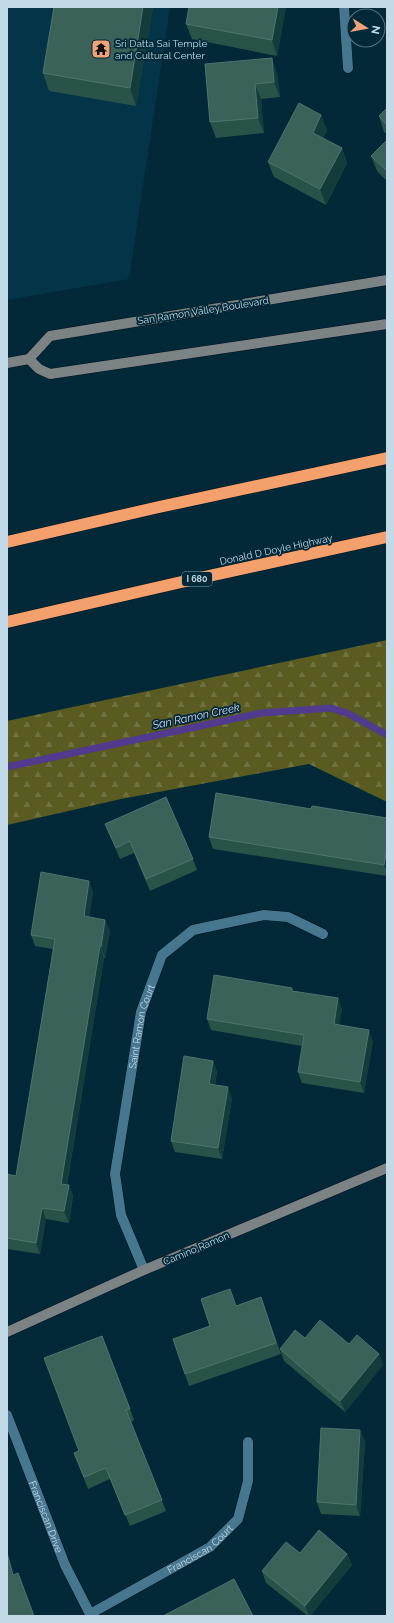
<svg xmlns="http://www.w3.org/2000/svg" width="394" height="1623" viewBox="0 0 394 1623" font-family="Raleway,sans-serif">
	<defs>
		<pattern id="forest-firs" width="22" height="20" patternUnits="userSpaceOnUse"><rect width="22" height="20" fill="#595b20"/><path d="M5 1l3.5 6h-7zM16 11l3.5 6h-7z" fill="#6f7240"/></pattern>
	</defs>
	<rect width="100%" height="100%" fill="#032939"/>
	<path fill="#043447" d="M7 7H170L129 279 7 300Z"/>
	<path fill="url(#forest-firs)" d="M387 640V802L309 764 121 799 7 825V721Z"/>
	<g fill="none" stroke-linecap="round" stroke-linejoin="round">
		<path stroke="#503b8f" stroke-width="7" d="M7 767 261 713 331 708 349 714 387 735"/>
		<defs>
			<g id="street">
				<path d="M344 7 348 68"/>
				<path id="s1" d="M144 1270 121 1215 115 1174 141 1012 162 955 193 930 264 915 288 917 323 934"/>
				<path id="s2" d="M7 1415 65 1565 91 1616"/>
				<path id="s3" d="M90 1614 210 1547 238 1519 248 1481V1442"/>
			</g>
			<path id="secondary" d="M29 359 39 369 50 374 387 324
				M7 363 29 359 50 336 387 280
				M7 1332 144 1270 387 1168"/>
			<path id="highway" d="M7 542 159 507 387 458
				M7 622 177 583 387 537"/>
		</defs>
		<use href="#street" stroke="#00111c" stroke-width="11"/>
		<use href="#secondary" stroke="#00111c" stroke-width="11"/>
		<use href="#highway" stroke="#00111c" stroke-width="13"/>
		<use href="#street" stroke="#47778f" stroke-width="10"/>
		<use href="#secondary" stroke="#7b8385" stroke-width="10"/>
		<use href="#highway" stroke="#f4a06d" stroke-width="12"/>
	</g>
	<path fill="#295348" d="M54 7H153L136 106 49 91 43 73Z
		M189 7H286L277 56 192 39 186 24Z
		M205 64 277 73 280 97 261 99 264 133 216 138 210 122Z
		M387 108V134L384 132 379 116Z
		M321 115 327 131 323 138 342 148 347 163 326 205 274 177 268 162Z
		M387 140V181L377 171 371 156Z
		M387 818V876L213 849 209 837Z
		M105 824 193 859 197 870 150 891 134 853 120 859Z
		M89 881 93 892 89 917 105 920 110 931 105 958H104L67 1185H69L73 1196 69 1223 46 1219 40 1254 7 1249V1174L16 1176 53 949 35 946 31 935Z
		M293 991 342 1009 339 1025 373 1041 364 1093 302 1083 298 1072 302 1046 211 1030 207 1019Z
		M213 1061 217 1072 215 1085 232 1098 222 1159 175 1152 171 1141Z
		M261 1297 281 1354 189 1386 173 1339 210 1326 236 1306Z
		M102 1336 134 1420 131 1422 166 1511 130 1526 110 1479 88 1489 74 1453 79 1451Z
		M305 1338 349 1344 379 1354 383 1365 345 1412 284 1361 280 1349Z
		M365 1441 360 1516 321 1514 317 1502Z
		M300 1553 347 1554 352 1565 310 1616H308L266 1583 262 1571Z"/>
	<path fill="#133c3b" d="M143 7H153L136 106 130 88Z
		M278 7H286L277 56 272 40Z
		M272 58 277 73 280 97 274 82Z
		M255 84 261 99 264 133 258 118Z
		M321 115 327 131 318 148 313 133Z
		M342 148 347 163 326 205 320 189Z
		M387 848V872L384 865Z
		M89 881 93 892 88 927 84 916Z
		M105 920 110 931 105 958 101 947Z
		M100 946 104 958 65 1195 61 1184Z
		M338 998 342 1009 338 1036 334 1024Z
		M369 1030 373 1041 364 1093 360 1082Z
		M213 1061 217 1072 213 1095 209 1084Z
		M228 1087 232 1098 222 1159 218 1148Z
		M69 1185 73 1196 69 1223 64 1211Z
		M42 1208 46 1219 40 1254 36 1243Z
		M379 1354 383 1365 345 1412 340 1401Z
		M360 1430 365 1441 360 1516 356 1505Z
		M7 1550 18 1586 7 1553Z
		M347 1554 352 1565 310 1616H309L305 1606Z"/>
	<path fill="#3a6259" stroke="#4f746f" d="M54 7H143L130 88 43 73Z
		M189 7H278L272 40 186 24Z
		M272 58 274 82 255 84 258 118 210 122 205 64Z
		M299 103 321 115 313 133 342 148 320 189 268 162Z
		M387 108V125L379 116Z
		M387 140V171L371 156Z
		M216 793 311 809 312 806 387 818V848L384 865 209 837Z
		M166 797 193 859 146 879 130 841 116 848 105 824Z
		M41 872 89 881 84 916 105 920 101 947 100 946 61 1184 69 1185 64 1211 42 1208 36 1243 7 1238V1174L16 1176 55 939 31 935Z
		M214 975 292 988V991L338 998 334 1024 369 1030 360 1082 298 1072 304 1035 207 1019Z
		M184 1056 213 1061 209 1084 228 1087 218 1148 171 1141Z
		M230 1289 236 1306 261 1297 276 1343 185 1374 173 1339 210 1326 201 1299Z
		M320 1320 349 1344 357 1335 379 1354 340 1401 280 1349 295 1330 305 1338Z
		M102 1336 130 1409 126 1410 162 1500 125 1515 106 1468 84 1477 74 1453 79 1451 44 1358Z
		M321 1428 360 1430 356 1505 317 1502Z
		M319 1530 347 1554 305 1606 262 1571 286 1542 300 1553Z
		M7 1553 13 1575 18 1573 34 1616H7Z
		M234 1579 253 1616H163Z"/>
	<defs>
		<symbol id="temple-square" viewBox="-11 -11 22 22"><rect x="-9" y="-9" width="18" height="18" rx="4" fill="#efa377" stroke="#032939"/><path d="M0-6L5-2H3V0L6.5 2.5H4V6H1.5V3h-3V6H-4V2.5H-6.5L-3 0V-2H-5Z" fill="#111"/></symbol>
	</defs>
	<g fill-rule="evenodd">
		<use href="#temple-square" x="90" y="38" width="22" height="22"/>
	</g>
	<g text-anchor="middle" stroke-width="3.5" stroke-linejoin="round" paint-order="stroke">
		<rect fill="#032939" stroke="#89a5b3" stroke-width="1" x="182" y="572" width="30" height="14" rx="3"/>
		<g font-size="9" font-weight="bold" fill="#c2dae7">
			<text x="197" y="582">I 680</text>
		</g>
		<g font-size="10" fill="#c2dae7" stroke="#032939" text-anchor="start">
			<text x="115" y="47">Sri Datta Sai Temple<tspan x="115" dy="12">and Cultural Center</tspan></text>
		</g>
		<g font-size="10" fill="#c2dae7" stroke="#032939">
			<text transform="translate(203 310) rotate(-9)" y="4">San Ramon Valley Boulevard</text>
			<text transform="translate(276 549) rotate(-12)" y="4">Donald D Doyle Highway</text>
			<text dy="4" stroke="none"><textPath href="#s1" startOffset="251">Saint Ramon Court</textPath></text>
			<text transform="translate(196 1248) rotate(-23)" y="4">Camino Ramon</text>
			<text dy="4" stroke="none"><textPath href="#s2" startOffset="109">Franciscan Drive</textPath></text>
			<text dy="4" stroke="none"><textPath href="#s3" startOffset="128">Franciscan Court</textPath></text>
		</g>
		<g font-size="11" font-style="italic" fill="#dedbf3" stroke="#032939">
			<text transform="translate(196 716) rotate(-12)" y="4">San Ramon Creek</text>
		</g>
	</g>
	<rect width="394" height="1623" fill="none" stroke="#c2dae7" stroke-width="16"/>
	<g transform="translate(366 28) rotate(101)"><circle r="19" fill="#032939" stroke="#4f707f"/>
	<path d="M0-3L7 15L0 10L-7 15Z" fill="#efa377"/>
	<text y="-6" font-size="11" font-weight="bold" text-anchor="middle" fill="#c2dae7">N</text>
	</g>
</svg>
